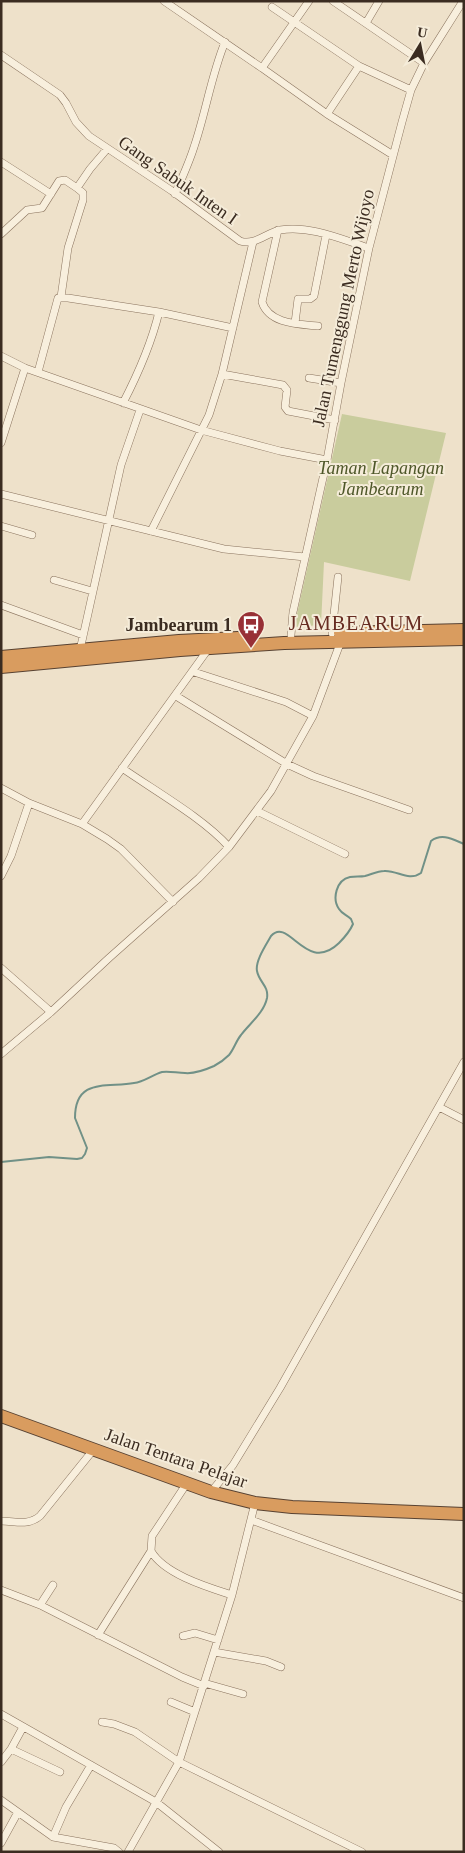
<svg xmlns="http://www.w3.org/2000/svg" width="465" height="1853" viewBox="0 0 465 1853" font-family="Georgia,serif">
	<rect width="100%" height="100%" fill="#eee1ca"/>
	<path fill="#c9cc9d" d="M342 414 446 433 410 581 324 562 321 625 294 627Z"/>
	<g fill="none" stroke-linecap="round" stroke-linejoin="round">
		<path stroke="#719187" stroke-width="2" d="M1 1162 49 1157 77 1159 82 1158 85 1154 87 1148 75 1118C75 1077 108 1088 134 1083 144 1082 152 1075 162 1072 170 1071 177 1073 185 1073 195 1074 205 1070 214 1066 220 1063 225 1059 229 1055 234 1049 236 1041 241 1035 249 1024 264 1013 267 998 269 986 259 982 257 971 255 961 266 945 271 936 289 916 306 975 339 943 344 938 350 931 353 924L351 919C347 915 342 914 339 909 332 899 336 880 350 877 355 876 360 877 365 876 372 874 378 871 384 871 398 870 408 882 421 873L431 841C442 833 452 839 464 844"/>
		<defs>
			<path id="street" d="M164 1 262 68 309 1
				M333 1 424 63
				M272 7 359 66 411 90
				M366 23 379 1
				M1 55 60 95 66 103 76 122 89 136 172 191 240 241C255 246 266 233 280 230 310 225 341 239 369 248
				M262 68 327 114 393 155
				M327 114 359 66
				M1 162 51 194
				M175 194C182 178 189 163 194 147 206 112 211 76 225 42
				M278 230 262 302C269 324 298 324 318 326
				M1 234 27 210 42 208 59 181 65 180 77 188 90 169 107 149
				M61 297 68 248 83 200V193L77 188
				M295 323 298 299H310L314 296 326 235
				M1 356 25 368 201 430 280 451 327 460
				M38 372 58 298H68L159 312
				M222 374 283 385 287 390 285 407 288 411 335 420
				M309 378 341 383
				M123 403C138 374 151 345 159 312L233 328
				M1 443 25 368
				M1 494 224 549 305 557
				M1 526 32 535
				M151 531 209 415 222 374 253 242
				M54 580 92 591
				M1 605 83 635
				M332 633 338 577
				M291 635 293 612 327 460 341 383 369 248 402 122 411 90 424 63 463 1
				M80 650 121 465 140 410
				M194 672 286 702 313 716
				M176 696 287 764 313 776 409 810
				M122 768C155 791 203 818 229 847
				M1 788 29 803 82 824 107 839 121 849 173 902
				M257 811 345 854
				M82 824 209 648
				M1 876 11 856 29 803
				M1 968 51 1012
				M1 1054 51 1012 109 958 199 878 229 847 271 791 313 716 341 641
				M439 1107 464 1120
				M187 1483 152 1536 151 1551C164 1574 207 1587 232 1595
				M211 1492 233 1465 280 1388 464 1062
				M251 1520 464 1598
				M1 1521C16 1521 28 1526 40 1516L94 1449
				M1 1590 40 1605 182 1677 204 1686
				M40 1605 53 1585
				M98 1635 151 1551
				M183 1636 195 1633 218 1640
				M214 1652 266 1661 281 1667
				M204 1683 243 1694
				M171 1702 195 1712
				M1 1714 156 1802 219 1852
				M102 1722 114 1724 135 1732 179 1762 362 1852
				M11 1749 60 1772
				M1 1762 11 1749 23 1727
				M1 1800 53 1837 114 1848 119 1852
				M53 1837 66 1807 91 1765
				M1 1843 18 1812
				M128 1852 179 1762 232 1595 255 1503"/>
			<path id="highway" d="M340 633 464 630
				M1 657 179 641 238 638
				M1 667 180 650 284 643 464 639
				M1 1416 211 1492 255 1503 292 1507 464 1514"/>
		</defs>
		<use href="#street" stroke="#8a735e" stroke-width="8"/>
		<use href="#highway" stroke="#584232" stroke-width="14"/>
		<use href="#street" stroke="#f8efdd" stroke-width="7"/>
		<use href="#highway" stroke="#d99c5f" stroke-width="12"/>
	</g>
	<defs>
		<symbol id="bus-pin" viewBox="-11 -11 22 30"><path d="M0 17L-7.5 6A9.5 9.5 0 1 1 7.5 6Z" fill="#983036" stroke="#f5ecd9"/><path d="M-5-6H5V4H4V6H2V4H-2V6H-4V4H-5ZM-3.5-4V0h7V-4ZM-3.5 1.2v1.5H-2V1.2ZM2 1.2v1.5H3.5V1.2Z" fill="#fff"/></symbol>
	</defs>
	<g fill-rule="evenodd">
		<use href="#bus-pin" x="235" y="609" width="32" height="43"/>
	</g>
	<g text-anchor="middle" stroke-width="4" stroke-linejoin="round" paint-order="stroke">
		<g font-size="18" fill="#3b2c21" stroke="#f5ecd9">
			<text transform="translate(178 180) rotate(35)" y="6">Gang Sabuk Inten I</text>
			<text transform="translate(343 308) rotate(-78)" y="6">Jalan Tumenggung Merto Wijoyo</text>
			<text transform="translate(176 1458) rotate(19)" y="6">Jalan Tentara Pelajar</text>
		</g>
		<g font-size="18" font-style="italic" fill="#4e5729" stroke="#f5ecd9">
			<text x="381" y="474">Taman Lapangan<tspan x="381" dy="21">Jambearum</tspan></text>
		</g>
		<g font-size="18" font-weight="bold" fill="#3b2c21" stroke="#f5ecd9" text-anchor="end">
			<text x="232" y="631">Jambearum 1</text>
		</g>
		<g font-size="20" letter-spacing="1" fill="#672c22" stroke="#f5ecd9">
			<text x="356" y="630">JAMBEARUM</text>
		</g>
	</g>
	<rect width="465" height="1853" fill="none" stroke="#3b2c21" stroke-width="5"/>
	<g transform="translate(420 45) rotate(10)" stroke="#f5ecd9" stroke-width="4" paint-order="stroke">
	<path d="M0-4L9 19L0 12L-9 19Z" fill="#3b2c21"/>
	<text y="-8" font-size="14" font-weight="bold" text-anchor="middle" fill="#3b2c21">U</text>
	</g>
</svg>
